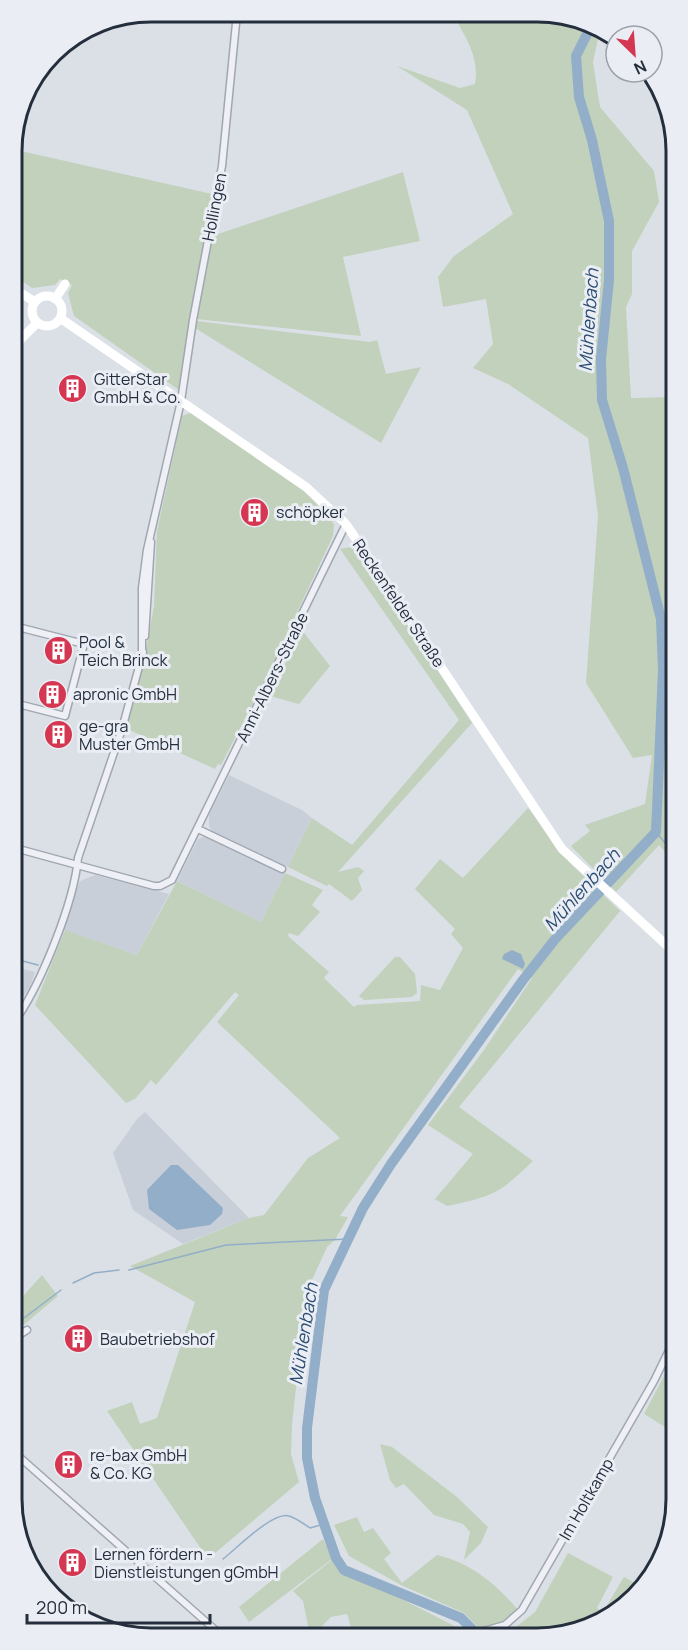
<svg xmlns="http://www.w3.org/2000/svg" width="688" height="1650" viewBox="0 0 688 1650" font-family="Manrope,sans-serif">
	<rect width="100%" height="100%" fill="#dbe0e6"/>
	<path fill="#c9cfd9" d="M229 775 302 810 312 818 288 867 212 831 209 826V815Z
		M206 836 285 873 261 922 177 881 198 839Z
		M95 875 169 894 137 955 61 929 80 881Z
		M15 967 35 972 30 987 15 1009Z
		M145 1112 249 1218 183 1244 133 1210 113 1153 137 1119Z"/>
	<path fill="#c1d1bb" d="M453 14 564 15 599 34 593 62 600 107 654 171 659 202 632 251V294L626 307 631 398 672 397 673 583 668 584 672 641 671 823 674 827V862L659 845 616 892 571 846 590 831 585 825 645 804 652 755 633 758 586 683 598 516 588 438 508 384 473 368 493 344 486 299 443 307 438 277 454 256 513 214 467 110 397 66 460 88 475 84C480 57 465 37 453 14Z
		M12 149 212 194 179 390 74 316 68 293 72 285 60 279 55 285 32 288 13 275Z
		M403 172 420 241 343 257 361 336 196 319 212 236Z
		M13 295 19 299 22 323 13 333Z
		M196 321 370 342 377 340 386 374 421 367 381 443 195 328Z
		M193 412 304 490 334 524 333 536 265 680 221 765 218 764 215 769 125 728 145 656 154 606 157 531 182 416Z
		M351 547 361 553 472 723 338 872 358 867 364 871 358 878 362 890 352 901 329 884 327 886 288 867 312 818 352 845 459 720 340 549Z
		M301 629 330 666 299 704 270 696Z
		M528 808 570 863 620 911 459 1107 533 1161C499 1194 493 1196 447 1206L435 1199 473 1154 428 1125 484 1050 532 978 518 969 340 1216 348 1217 335 1240 327 1247 306 1293 292 1425 291 1454 299 1482 208 1559 107 1411 132 1402 140 1424 157 1418 195 1302 130 1266 249 1218 264 1215 308 1158 340 1138 217 1022 239 995 235 992 156 1085 151 1080 135 1099 126 1103 35 1005 65 930 137 955 177 881 261 922 285 873 323 890 312 905 320 912 298 936 289 933 288 936 329 972 324 978 354 1007 357 1005 420 1001 421 985 440 990 463 948 451 934 455 929 415 889 440 859 463 878Z
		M395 957H400L415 974 417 993 412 997 364 1000 359 996Z
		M42 1275 58 1296 20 1328 16 1324V1304Z
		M675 1355V1433L644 1414Z
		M380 1444 392 1447 457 1497 488 1527 481 1543 464 1560 470 1532 463 1524 434 1515 404 1484 396 1488 390 1480Z
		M357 1517 364 1532 373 1528 391 1553 384 1559 402 1583 437 1555C471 1563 495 1583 518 1610L504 1623 481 1630 464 1613 401 1585 349 1556 334 1525Z
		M323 1539 332 1559 249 1622 239 1607Z
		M568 1553 613 1577 597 1608 603 1612 624 1577 643 1587 642 1590 573 1633 507 1634 535 1612Z
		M333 1559 345 1573 390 1593 460 1629 439 1634H353L347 1614 331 1617 317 1631 318 1635H310L303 1601 293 1591Z"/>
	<path fill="#93aec9" d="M512 950 521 954 525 964 523 969 502 959 504 954Z
		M171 1165H178L223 1208 222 1214 210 1225 177 1230 149 1209 147 1190Z"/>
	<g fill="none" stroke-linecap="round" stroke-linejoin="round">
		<path stroke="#93aec9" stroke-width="1.5" d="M656 832 674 854
			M15 959 38 965
			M129 1270 226 1245 348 1239
			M73 1283 94 1273 119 1270
			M16 1324 61 1290
			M223 1559C236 1549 273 1511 289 1516 296 1518 304 1524 310 1528L324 1524"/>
		<path stroke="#93aec9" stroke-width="10" d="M477 1634 461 1618 344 1570 336 1558 315 1498 307 1458V1428L324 1290 363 1208 391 1164 523 980 556 938 656 832 663 670 661 619 623 468 602 400 601 359 609 280V221L592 140 579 97 576 56 590 28"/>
		<defs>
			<path id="street" d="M14 626 84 644 65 716 14 703
				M145 636 151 542
				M142 654V588L147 550 181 401 193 320 222 166 237 13
				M198 829 282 869
				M15 848 154 886H160L172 880 346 524
				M15 1021C41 984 74 903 78 858L122 729 143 652
				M16 1337 27 1330
				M16 1454 221 1635
				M473 1634 505 1625 522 1610 654 1381 675 1338"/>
		</defs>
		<use href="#street" stroke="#a0a7b0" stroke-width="9"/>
		<use href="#street" stroke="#eef0f5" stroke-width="6"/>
		<path stroke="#fff" stroke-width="9" d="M13 288 35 302
			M32 311a15 15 0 1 1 30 0a15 15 0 1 1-30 0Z
			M55 299 65 284
			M60 318 306 487 346 524 562 849 674 952
			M13 347 37 323"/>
	</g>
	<defs>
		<symbol id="building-disc" viewBox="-11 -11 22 22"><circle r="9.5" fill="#d53651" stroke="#eaeef4"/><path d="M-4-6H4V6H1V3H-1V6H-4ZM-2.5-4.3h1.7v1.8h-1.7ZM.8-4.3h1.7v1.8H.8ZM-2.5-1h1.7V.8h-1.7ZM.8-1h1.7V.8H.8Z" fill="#fff"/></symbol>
	</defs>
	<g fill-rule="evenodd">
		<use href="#building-disc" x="56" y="372" width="33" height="33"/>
		<use href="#building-disc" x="238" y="496" width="33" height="33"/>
		<use href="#building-disc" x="42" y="634" width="33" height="33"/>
		<use href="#building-disc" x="36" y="678" width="33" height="33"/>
		<use href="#building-disc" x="42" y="718" width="33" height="33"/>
		<use href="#building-disc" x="62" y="1322" width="33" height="33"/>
		<use href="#building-disc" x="52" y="1448" width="33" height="33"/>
		<use href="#building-disc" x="56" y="1546" width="33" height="33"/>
	</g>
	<g text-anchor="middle" stroke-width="6" stroke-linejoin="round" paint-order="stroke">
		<g font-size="16" fill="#242e3d" stroke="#eaeef4">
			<text transform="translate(214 207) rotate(-79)" y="6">Hollingen</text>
			<text transform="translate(399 603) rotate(56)" y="6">Reckenfelder Straße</text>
			<text transform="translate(272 677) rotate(-64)" y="6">Anni-Albers-Straße</text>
			<text transform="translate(586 1499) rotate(-60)" y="6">Im Holtkamp</text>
		</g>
		<g font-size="16" fill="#242e3d" stroke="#eaeef4" text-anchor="start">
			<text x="94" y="385">GitterStar<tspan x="94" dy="18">GmbH &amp; Co.</tspan></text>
			<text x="276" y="518">schöpker</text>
			<text x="79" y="648">Pool &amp;<tspan x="79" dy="18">Teich Brinck</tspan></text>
			<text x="73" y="700">apronic GmbH</text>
			<text x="79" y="732">ge-gra<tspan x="79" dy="18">Muster GmbH</tspan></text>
			<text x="100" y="1345">Baubetriebshof</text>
			<text x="90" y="1461">re-bax GmbH<tspan x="90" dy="18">&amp; Co. KG</tspan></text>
			<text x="94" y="1560">Lernen fördern -<tspan x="94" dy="18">Dienstleistungen gGmbH</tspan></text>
		</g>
		<g font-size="18" font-style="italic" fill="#2c4d73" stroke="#eaeef4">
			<text transform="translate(589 320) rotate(-86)" y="6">Mühlenbach</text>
			<text transform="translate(582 890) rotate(-48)" y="6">Mühlenbach</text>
			<text transform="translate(304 1334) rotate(-81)" y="6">Mühlenbach</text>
		</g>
	</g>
	<path d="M0 0H688V1650H0ZM151 22H537A129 129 0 0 1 666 151V1499A129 129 0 0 1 537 1628H151A129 129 0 0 1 22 1499V151A129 129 0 0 1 151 22Z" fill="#eaeef4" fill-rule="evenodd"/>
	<path fill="none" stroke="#242e3d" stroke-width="3" d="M151 22H537A129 129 0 0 1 666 151V1499A129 129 0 0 1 537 1628H151A129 129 0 0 1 22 1499V151A129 129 0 0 1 151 22Z"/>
	<g transform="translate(634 54) rotate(155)"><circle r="28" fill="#eaeef4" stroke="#9ba1ab" stroke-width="1.5"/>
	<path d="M0-4.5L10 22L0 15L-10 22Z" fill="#d53651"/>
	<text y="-9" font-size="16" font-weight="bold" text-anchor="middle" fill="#242e3d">N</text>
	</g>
	<path d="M27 1614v9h183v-9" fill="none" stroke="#242e3d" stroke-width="3"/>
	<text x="36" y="1614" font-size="18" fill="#242e3d" stroke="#eaeef4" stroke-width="4.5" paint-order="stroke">200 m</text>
</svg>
